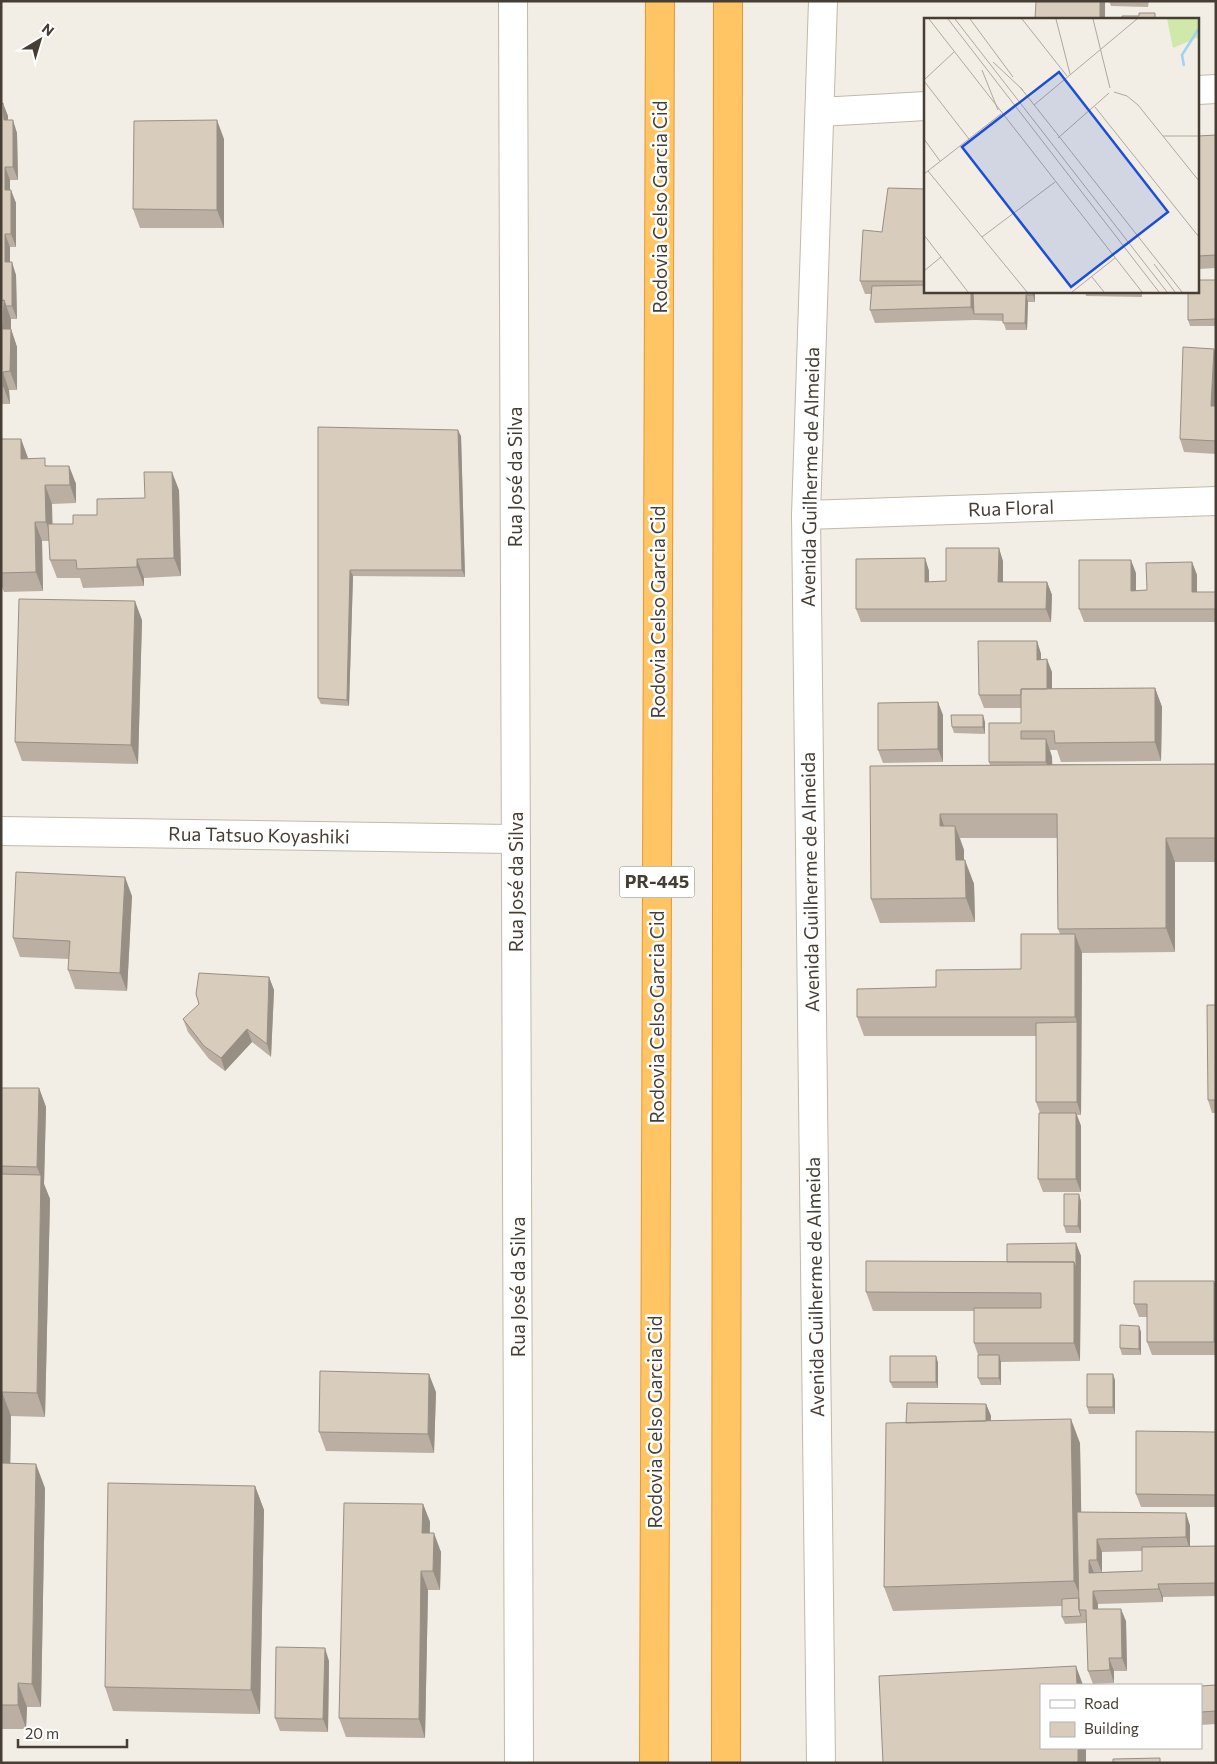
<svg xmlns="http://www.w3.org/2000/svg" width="1217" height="1764" viewBox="0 0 1217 1764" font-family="Commissioner,sans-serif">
	<rect width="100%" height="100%" fill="#f3eee5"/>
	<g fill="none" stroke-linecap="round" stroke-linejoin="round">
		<defs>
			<path id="minor" d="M1198 90 1216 89
				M820 112 926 106
				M1 831 516 839"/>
			<path id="tertiary" d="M513 1 519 1763
				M806 515 1216 501
				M821 1763 806 515 823 1"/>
			<path id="motorway" d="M654 1763 660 1
				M726 1763 728 1"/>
		</defs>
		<use href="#minor" stroke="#c2b8aa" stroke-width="30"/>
		<use href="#tertiary" stroke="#c2b8aa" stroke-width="30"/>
		<use href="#motorway" stroke="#e4982e" stroke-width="30"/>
		<use href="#minor" stroke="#fff" stroke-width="28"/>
		<use href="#tertiary" stroke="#fff" stroke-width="28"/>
		<use href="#motorway" stroke="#ffc464" stroke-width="28"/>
	</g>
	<path fill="#baafa2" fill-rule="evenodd" d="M1109 1H1149L1148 7 1111 6Z
		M1 103 8 116V120L17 133 18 180H10V190L16 203V247H10V262L16 275 17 319H11V329L17 347V390H9L10 404H1Z
		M1216 135V268L1199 269 1198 136Z
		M224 139V228H140L133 209Z
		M926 189V291H1035V302H1028L1027 330H1006L1003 321 976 320 875 323 870 310 871 294H865L860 281 882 232Z
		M1216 280V326H1190L1188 320 1198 291Z
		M1085 291H1142V297L1086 296Z
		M1216 353V454L1184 452 1180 439Z
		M318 427 461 436 465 577 353 576 349 706 321 704 318 698Z
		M1 439H21L28 459 48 466H69L76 484V503L52 504V524H73L145 498 179 490 181 576 144 578V586L83 588 80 578H57L50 560 49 541H42L43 591 4 592 1 585Z
		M925 558 929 571V582L946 581 1003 561V582H1047L1052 595 1051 622H861L856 609Z
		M1192 562 1197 575V592H1216V622H1084L1079 609 1136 573V591L1147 590Z
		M142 620 138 764 22 761 15 742Z
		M1037 641 1041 654V659L1052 672V689L1155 688 1162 707 1161 761 1061 762 1057 750H1050L1052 757V764H1216V862H1175V952L1082 953 1081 1115H1077L1081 1126V1192H1043L1038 1179 1040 1113 1036 1102V1036H864L857 1017 936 987 1021 969 1060 934 1058 929 1057 838H960L964 850V860L974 884 975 922 880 923 871 899 870 766 990 765 989 762 1021 723V708H984L979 695Z
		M943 715V762L883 763 878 750Z
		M985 722V734L954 733 952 727Z
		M132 896 127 991 75 989 68 970 69 959 20 957 13 938Z
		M269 977 274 990 271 1057 252 1042 225 1071 209 1059 188 1032 183 1019Z
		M1216 1005V1113H1212L1208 1100Z
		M1 1088H39L46 1107 44 1184 50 1199 45 1417 11 1416 10 1464 45 1488 41 1707H27L26 1729H1Z
		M1081 1201V1233H1066L1064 1226Z
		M1076 1243 1081 1256 1080 1361 1001 1362V1385H981L978 1378V1355L974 1343V1311H873L866 1292 1007 1262Z
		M1216 1286V1355H1152L1147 1342V1317H1139L1134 1304Z
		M1139 1326 1141 1332V1355H1122L1120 1348Z
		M936 1356 938 1363V1388H893L890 1382Z
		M1115 1380V1414H1089L1087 1407Z
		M436 1392 434 1453 326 1451 319 1432Z
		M986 1404 991 1416 990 1421 1080 1443 1081 1512 1186 1513 1190 1526V1546H1216V1596L1163 1597V1602L1098 1604V1609L1126 1621 1127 1671H1114V1683L1093 1684 1088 1671 1087 1623 1065 1624 1062 1617V1606L893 1611 884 1587 906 1423ZM1142 1551V1571L1102 1572V1552Z
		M1216 1432V1507H1141L1136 1494Z
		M255 1486 264 1510 260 1714 113 1711 105 1687Z
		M423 1504 430 1522V1533L441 1552 440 1590H428L425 1738 346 1737 339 1718Z
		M329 1661 328 1732 280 1731 275 1718Z
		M1216 1685V1724L1201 1725V1686Z"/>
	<path fill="#978f84" d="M1100 1H1105V19H1100Z
		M3 103 8 116V133L4 120Z
		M13 120 17 133 18 180 13 167Z
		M217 120 224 139V228L217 210Z
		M5 167 10 180V203L5 190Z
		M11 190 16 203V247L11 234Z
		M5 234 10 247V275L5 262Z
		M12 262 16 275 17 319 12 306Z
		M971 291H973L974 314 971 307Z
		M1033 291H1035V302L1033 295Z
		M1026 295 1028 302 1027 330 1025 323Z
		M4 300 11 319V329L17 347V390L10 371 3 329Z
		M1214 349 1216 353V418L1211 406Z
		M3 372 9 390 10 404 3 386Z
		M458 430 461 436 465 577 462 570Z
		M21 439 28 458V478L21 459Z
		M69 466 76 484V503L70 485Z
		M172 472 179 490 181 576 174 558Z
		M45 485 52 504 53 541 46 522Z
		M35 522 42 541 43 591 36 572Z
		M999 548 1003 561V595L998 582Z
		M925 558 929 571V595L925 582Z
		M137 559 144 578V586L137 567Z
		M1131 560 1136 573V604L1131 591Z
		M1192 562 1197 575V605L1192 592Z
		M350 570 353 576 349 706 347 700Z
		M1047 582 1052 595 1051 622 1046 609Z
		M135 601 142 620 138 764 131 745Z
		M1037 641 1041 654V673L1037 660Z
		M1047 659 1052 672V707L1047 695Z
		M1155 688 1162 707 1161 761 1155 742Z
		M938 702 943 715V762L938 749Z
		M983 715 985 722V734L983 727Z
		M1046 739 1052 757 1053 781 1046 762Z
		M940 814 948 838 940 826Z
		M955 826 964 850V884L956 860Z
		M1166 838 1175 862V952L1166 928Z
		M965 860 974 884 975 922 966 898Z
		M125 877 132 896 127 991 120 973Z
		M1075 934 1082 953 1081 1115 1077 1102V1022L1075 1017Z
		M269 977 274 990 271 1057 267 1044Z
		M247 1029 252 1042 225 1071 221 1058Z
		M39 1088 46 1107 44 1184 50 1199 45 1417 37 1393 41 1177 37 1167Z
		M1076 1113 1081 1126V1192L1076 1179Z
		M1079 1194 1081 1201V1233L1078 1226Z
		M1076 1243 1081 1256 1080 1361 1074 1343V1262Z
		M1214 1281 1216 1286V1345L1214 1342Z
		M1139 1326 1141 1332V1355L1139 1349Z
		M999 1355 1001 1362V1385L999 1378Z
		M936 1356 938 1363V1388L936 1382Z
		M429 1374 436 1392 434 1453 428 1434Z
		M1113 1374 1115 1380V1414L1113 1407Z
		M2 1392 11 1416 10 1487 1 1464Z
		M986 1404 991 1416 990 1445 985 1432Z
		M1071 1419 1080 1443 1083 1610 1081 1598 1074 1581Z
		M36 1464 45 1488 41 1707 32 1684Z
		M255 1486 264 1510 260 1714 251 1690Z
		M423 1504 430 1522 429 1552 422 1533Z
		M1186 1513 1190 1526V1550L1186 1537Z
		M434 1533 441 1552 440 1590 433 1571Z
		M1097 1539 1102 1552V1573L1097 1560Z
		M1089 1560 1094 1573H1089Z
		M421 1571 428 1590 425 1738 419 1719Z
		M1158 1584 1163 1597V1602L1159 1589Z
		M1093 1591 1098 1604V1622L1093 1609Z
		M1121 1609 1126 1621 1127 1671 1122 1658Z
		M325 1648 329 1661 328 1732 323 1719Z
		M1109 1658 1114 1671V1683L1110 1670Z
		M1076 1666 1083 1685H1077Z
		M18 1683 27 1707 26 1729 18 1705Z
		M1078 1748H1086V1763H1078Z"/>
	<path fill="#d8ccbc" stroke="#978f84" d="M1036 1H1100V19H1035Z
		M1139 13H1155V19H1122V16H1139Z
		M1 103H3L4 120H13V167H5V190H11V234H5V262H12V306H6L4 300 1 301Z
		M217 120V210L133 209 134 121Z
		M1216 135V255L1198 256V136Z
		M888 188 926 189V281H860L863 230 882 232Z
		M1198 280H1216V319L1188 320V291H1198Z
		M926 285V291H971V307L870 310 872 286Z
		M973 291H1033V295H1026L1025 323H1003V314H974Z
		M4 300 3 329H11L10 371 3 372V386H1V301Z
		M1183 347 1214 349 1211 406H1216V441L1180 439Z
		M318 427 458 430 462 570H350L347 700 318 698Z
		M1 439H21V459L45 458V466H69L70 485H45L46 522H35L36 572 1 573Z
		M144 472H172L174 558 137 559V567L77 569 76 560H50L48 524H73V515H97V499L145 498Z
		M946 548H999L998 582H1047L1046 609H856V559L925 558V582L946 581Z
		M1079 560H1131V591L1147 590 1146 563 1192 562V592H1216V609H1079Z
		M19 599 135 601 131 745 15 742Z
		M978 641H1037V660L1047 659V689H1021V695H979Z
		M1155 688V742L1055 743 1054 731H1021V739H1046V762H989V723H1021V689Z
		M938 702V749L878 750V703Z
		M951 715H983V727H952Z
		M1216 764V838H1166V928L1058 929 1057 814H940V826H955L956 860H965L966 898 871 899 870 766Z
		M16 872 125 877 120 973 68 970 70 941 13 938Z
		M1021 934H1075V1017H857V989L936 987V970L1021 969Z
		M199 973 269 977 267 1044 247 1029 221 1058 204 1046 183 1019 199 1004 196 994Z
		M1207 1005H1216V1100H1208Z
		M1077 1022V1102H1036V1023Z
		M1 1088H39L37 1167 1 1166Z
		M1039 1113H1076V1179H1038Z
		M1 1174 41 1175 37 1393 2 1392 1 1441Z
		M1064 1194H1079L1078 1226H1064Z
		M1076 1243V1268L1074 1262H1007V1244Z
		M866 1261 1074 1262V1343H974V1308H1041V1293L866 1292Z
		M1134 1281H1214V1342H1147V1304H1134Z
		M1120 1325 1139 1326V1349L1120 1348Z
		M978 1355H999V1378H978Z
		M890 1356H936V1382H890Z
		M320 1371 429 1374 428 1434 319 1432Z
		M1087 1374H1113V1407H1087Z
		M907 1403 986 1404V1421L906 1423Z
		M1071 1419 1074 1581 884 1587 886 1423Z
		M1136 1431 1216 1432V1495L1136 1494Z
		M1 1463 36 1464 32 1684 18 1683V1705H1Z
		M108 1483 255 1486 251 1690 105 1687Z
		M344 1503 423 1504 422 1533H434L433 1571H421L419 1719 339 1718Z
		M1077 1512 1186 1513V1537L1097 1539V1560H1089V1573L1142 1571V1547L1216 1546V1583L1158 1584 1159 1589 1093 1591V1609H1121L1122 1658H1109L1110 1670 1088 1671 1086 1610H1079Z
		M1079 1598V1610L1081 1616 1062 1617V1599Z
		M276 1647 325 1648 323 1719 275 1718Z
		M1076 1666 1077 1685H1041V1748H1078V1763H883L879 1676Z
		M1216 1685V1711L1201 1712V1686Z
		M1160 1758V1763H1113V1759Z"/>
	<g text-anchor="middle" stroke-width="5" stroke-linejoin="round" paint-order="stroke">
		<rect fill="#fff" stroke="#7e7871" stroke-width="1" x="619.5" y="866.5" width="75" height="31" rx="4"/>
		<g font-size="18" font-weight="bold" fill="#463e34">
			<text x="657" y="888">PR-445</text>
		</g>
		<g font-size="19" fill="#463e34" stroke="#fff">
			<text transform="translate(660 207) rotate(-90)" y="7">Rodovia Celso Garcia Cid</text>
			<text transform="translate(515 477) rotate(-90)" y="7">Rua José da Silva</text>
			<text transform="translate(810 477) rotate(-89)" y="7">Avenida Guilherme de Almeida</text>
			<text transform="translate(1011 508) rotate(-2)" y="7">Rua Floral</text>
			<text transform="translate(658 612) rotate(-90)" y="7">Rodovia Celso Garcia Cid</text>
			<text transform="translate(259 835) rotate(1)" y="7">Rua Tatsuo Koyashiki</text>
			<text transform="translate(516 882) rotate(-90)" y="7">Rua José da Silva</text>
			<text transform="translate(810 882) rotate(-91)" y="7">Avenida Guilherme de Almeida</text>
			<text transform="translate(657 1017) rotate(-90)" y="7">Rodovia Celso Garcia Cid</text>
			<text transform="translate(518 1287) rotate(-90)" y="7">Rua José da Silva</text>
			<text transform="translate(815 1287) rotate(-91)" y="7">Avenida Guilherme de Almeida</text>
			<text transform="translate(655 1422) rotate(-90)" y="7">Rodovia Celso Garcia Cid</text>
		</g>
	</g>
	<g transform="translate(924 18)">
		<rect width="275" height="275" fill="#f3eee5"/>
		<path d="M243 1H275V19L249 30Z" fill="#d0e9ab"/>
		<path fill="none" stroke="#9ed4f3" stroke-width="2.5" d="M260 48 258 37 275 10"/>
		<path fill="none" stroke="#aea89e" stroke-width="1" d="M5 1 218 274M24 1 235 274M31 1 243 274M46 1 89 59M98 1 143 58M132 1 146 56M169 1 186 70M69 44 99 72M58 52 74 92M0 62 30 34M0 63 45 121M96 69 258 274M190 74 203 78 214 87 275 163M110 87 213 1M171 89 275 219M239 118H275M134 120 185 75M0 121 16 143M4 153 103 274M0 156 77 96M0 217 44 274M58 219 131 164M230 246 251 274M0 253 17 239M168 259 180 274M148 274 191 240"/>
		<path fill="#1d4ed8" fill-opacity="0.15" stroke="#1d4ed8" stroke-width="2.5" d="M135 54 244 194 147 269 38 129Z"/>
		<rect width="275" height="275" fill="none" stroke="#463e34" stroke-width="2.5"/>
	</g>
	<rect width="1217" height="1764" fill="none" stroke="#463e34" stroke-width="5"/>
	<rect x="1040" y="1684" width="162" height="65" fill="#ffffff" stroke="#b5b2ae"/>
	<rect x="1050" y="1700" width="25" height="8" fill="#ffffff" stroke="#b5b2ae"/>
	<text x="1084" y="1709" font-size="15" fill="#463e34">Road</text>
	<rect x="1050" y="1722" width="25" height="15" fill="#d8ccbc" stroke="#b5b2ae"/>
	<text x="1084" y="1734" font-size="15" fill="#463e34">Building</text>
	<g transform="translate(40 40) rotate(38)" stroke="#ffffff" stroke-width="4" paint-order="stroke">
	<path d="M0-4L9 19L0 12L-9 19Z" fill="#463e34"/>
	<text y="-8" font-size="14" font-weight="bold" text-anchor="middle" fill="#463e34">N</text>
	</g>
	<path d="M18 1739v8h109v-8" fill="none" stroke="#463e34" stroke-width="2.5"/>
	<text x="25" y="1739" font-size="15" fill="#463e34" stroke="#ffffff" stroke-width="4" paint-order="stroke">20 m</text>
</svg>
